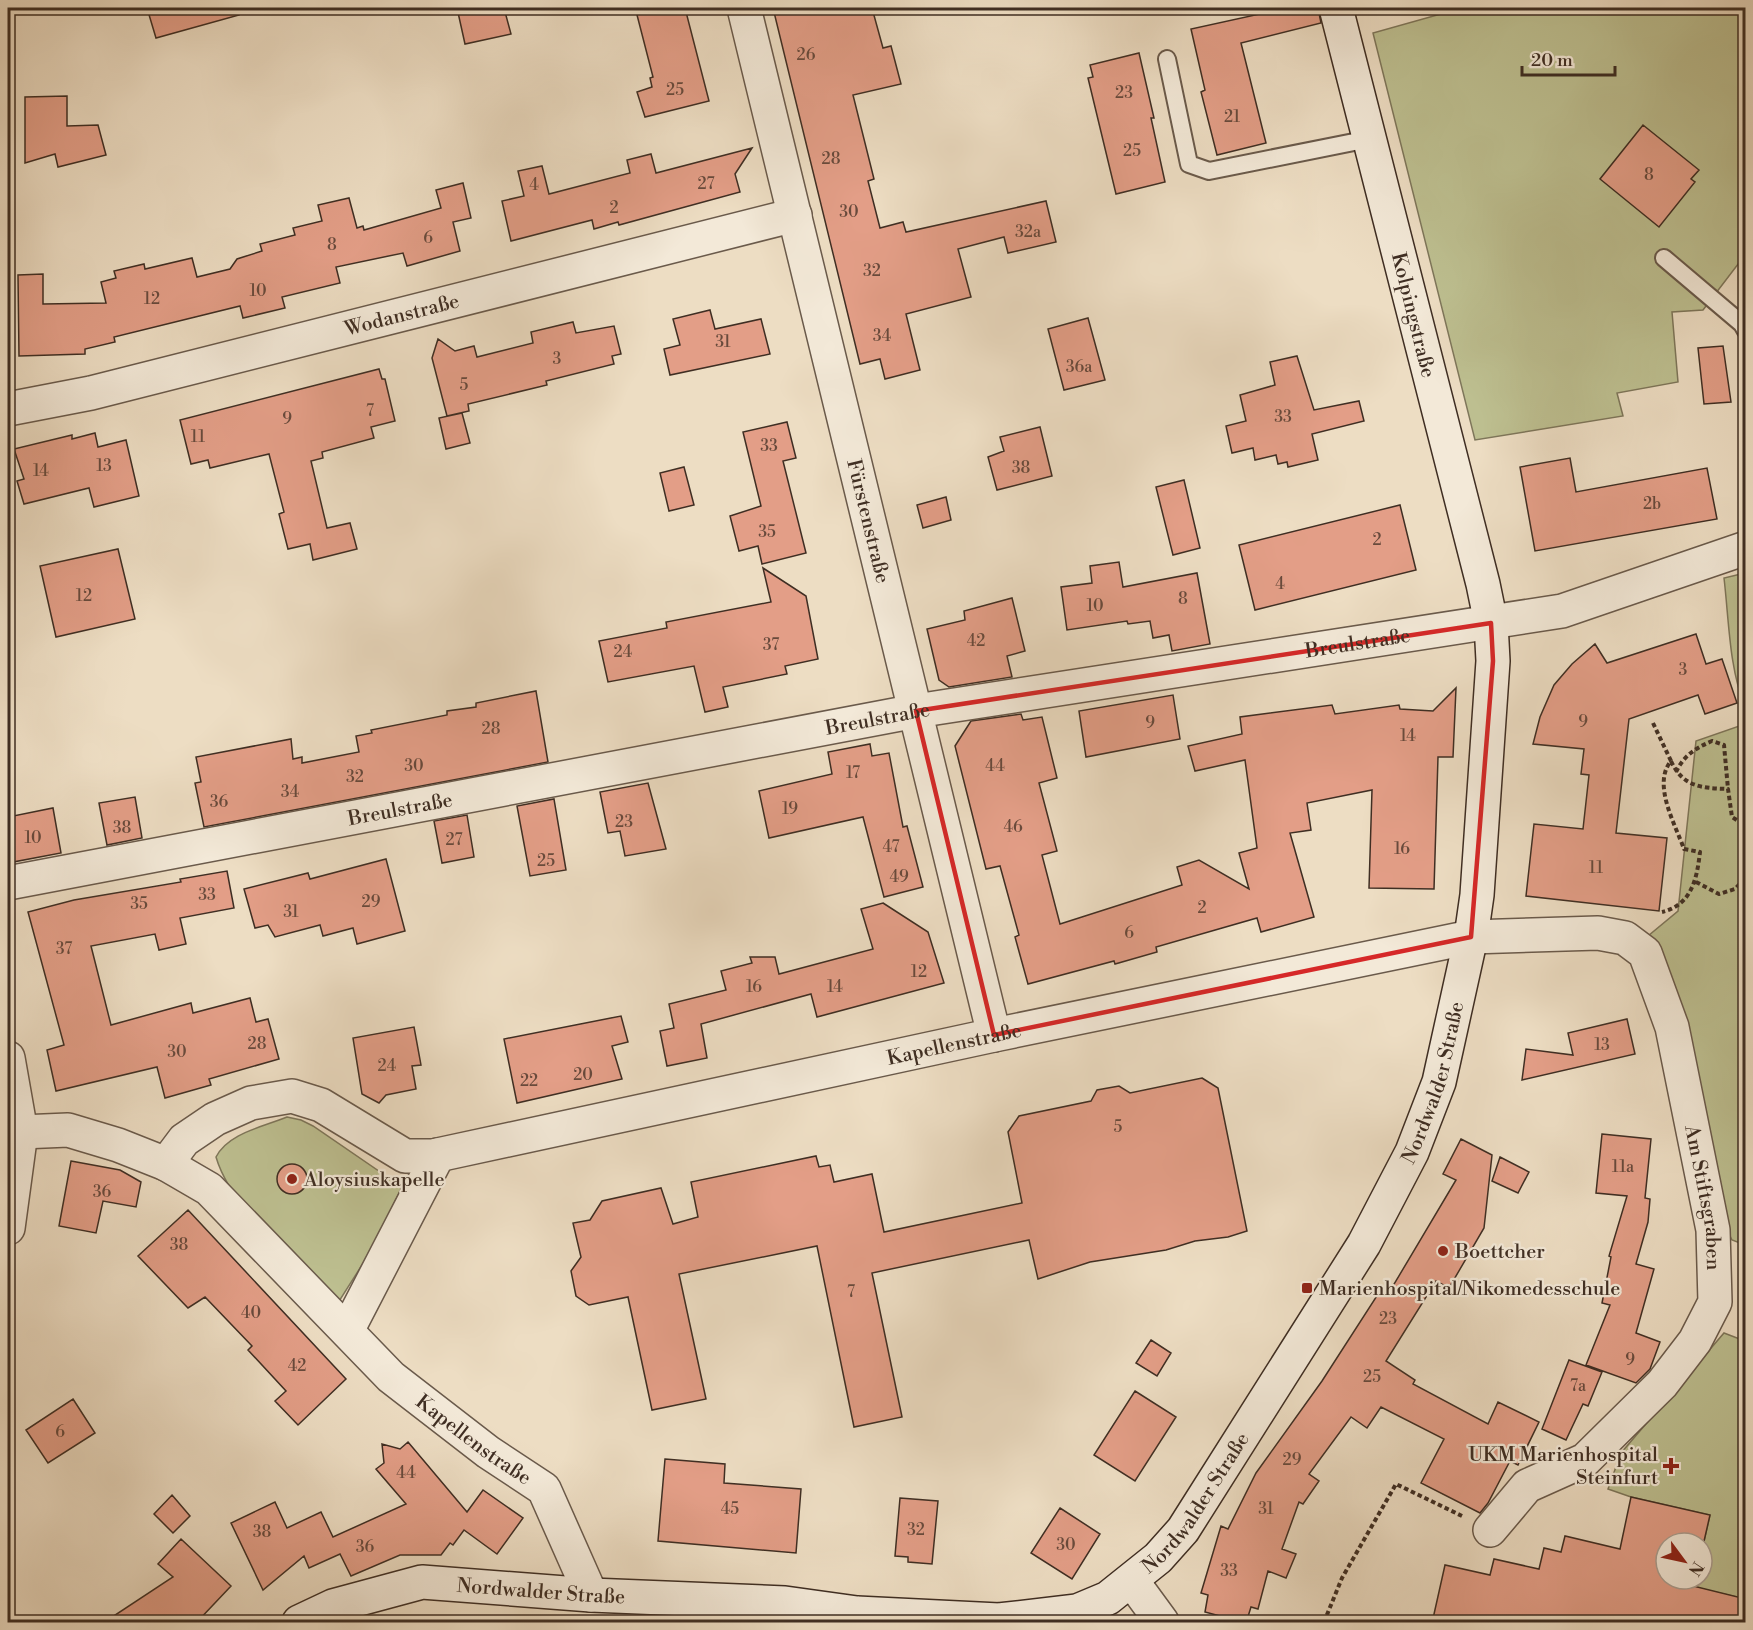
<svg xmlns="http://www.w3.org/2000/svg" width="1753" height="1630" viewBox="0 0 1753 1630" font-family="'Libre Bodoni',serif">
	<rect width="100%" height="100%" fill="#edddc3"/>
	<filter id="stains"><feTurbulence type="fractalNoise" baseFrequency=".00333" numOctaves="4"/><feColorMatrix values="0 0 0 0 .2 0 0 0 0 .09 0 0 0 0 .02 0 0 0 .5 -.17"/></filter>
	<radialGradient id="worn" r=".72"><stop offset=".6" stop-color="#630" stop-opacity="0"/><stop offset="1" stop-color="#630" stop-opacity=".3"/></radialGradient>
	<path fill="#bdbf90" stroke="#7e765a" stroke-width="1.5" d="M1462 8H1745V255L1703 310 1672 312 1678 382 1617 393 1623 416 1475 440 1373 33Z
		M1745 573H1746L1745 707C1729 668 1729 620 1724 578Z
		M1745 724V1245L1732 1240 1727 1230 1648 936 1678 911 1696 741Z
		M287 1117 301 1120 313 1126 402 1187 369 1254 336 1306C299 1267 231 1209 216 1157 228 1133 263 1127 287 1117Z
		M1724 1333 1745 1341 1746 1578 1741 1598 1685 1585 1687 1579H1702V1550L1710 1515 1631 1497 1608 1489 1621 1453Z"/>
	<path fill="#e39e87" stroke="#3f2e23" stroke-width="1.5" d="M147 8H238L239 15 156 38Z
		M457 8H504L511 34 465 44Z
		M652 8H685L709 101 645 117 637 92 652 87 650 78 653 77 636 11Z
		M773 8H815L816 14 843 8H872L883 48 891 46 901 84 853 95 874 179 868 181 880 228 903 222 906 232 1046 201 1056 242 1008 253 1004 237 958 249 971 297 906 314 920 370 885 379 880 359 860 364Z
		M1268 8H1318L1321 23 1241 43 1266 143 1217 155 1201 92 1205 90 1191 29 1269 12Z
		M1139 53 1154 118H1151L1165 182 1116 194 1088 78 1093 77 1090 65Z
		M67 96V126L98 125 106 155 58 167 55 154 25 163V97Z
		M1643 125 1699 170 1691 179 1695 182 1659 227 1600 179Z
		M752 148 735 174 740 192 619 225 618 222 594 229 592 220 511 241 502 201 524 196 518 171 542 166 549 194 630 173 627 160 651 154 656 173Z
		M463 183 471 218 453 222 460 251 407 266 403 253 336 267 340 283 282 297 285 308 243 318 240 306 114 337 115 342 85 349V354L19 356 18 275 43 274V304L106 303 101 282 116 278 114 271 144 264 145 269 192 258 197 277 230 269 237 259 262 251 260 244 295 235 293 228 322 221 318 205 349 198 357 228 363 226 364 230 441 208 436 190Z
		M710 310 715 329 761 319 770 354 670 375 664 349 680 345 673 319Z
		M1088 318 1105 380 1064 390 1048 329Z
		M573 322 576 333 614 326 621 354 612 356 614 364 546 381 547 385 468 404 469 411 447 416 432 358 438 339 455 351 474 346 477 357 533 343 531 332Z
		M1723 346 1731 402 1704 404 1698 348Z
		M1297 356 1314 410 1359 401 1364 421 1312 434 1318 460 1288 467 1287 462 1278 464 1276 455 1255 460 1253 448 1232 453 1226 426 1246 421 1240 395 1275 385 1270 362Z
		M379 369 382 379H385L395 421 371 427 374 438 322 452 323 458 311 461 327 528 350 523 357 549 313 560 310 544 288 549 279 514 284 512 269 454 210 468 208 460 191 464 180 420Z
		M462 413 470 443 446 449 439 418Z
		M787 422 796 458 783 461 806 553 762 564 758 546 739 551 730 516 761 506 743 432Z
		M1040 427 1052 476 997 490 988 457 1004 451 1000 437Z
		M95 433 98 447 126 440 139 496 94 507 89 488 24 504 17 481 24 479 14 449 72 435V439Z
		M1570 458 1576 492 1707 468 1717 519 1535 551 1520 467Z
		M684 467 694 505 669 511 660 473Z
		M1184 480 1200 548 1173 555 1156 487Z
		M946 497 951 520 923 528 917 505Z
		M1400 505 1416 570 1255 610 1239 545Z
		M118 549 135 619 56 637 40 566Z
		M1119 562 1123 587 1197 573 1210 644 1172 651 1169 635 1153 638 1150 621 1128 624 1127 621 1067 630 1061 587 1092 583 1090 566Z
		M763 568 806 596 818 659 785 666 787 674 723 687 728 707 705 712 694 666 608 682 599 641 667 628 666 622 771 602Z
		M1012 598 1025 651 1007 656 1012 677 949 687 939 680 927 629 965 620 964 611Z
		M1696 634 1706 664 1722 659 1737 703 1705 714 1698 695 1629 719 1616 833 1667 838 1659 911 1526 896 1534 824 1583 829 1589 775 1581 774 1584 749 1533 744 1540 717 1554 685 1572 664 1595 644 1607 663Z
		M1456 688 1453 757H1438L1434 889 1369 888 1372 790 1307 803 1311 830 1290 833 1314 917 1261 932 1257 918 1156 947 1157 952 1115 964 1114 961 1028 984 1015 937 1019 935 1000 866 986 869 955 746 971 721 1021 714 1023 720 1042 717 1057 778 1039 783 1057 851 1042 855 1060 924 1182 885 1177 867 1199 860 1249 889 1239 853 1257 848 1245 760 1195 771 1188 746 1242 734 1240 717 1332 705 1335 714 1399 705 1400 709 1433 711Z
		M536 691 548 762 204 827 195 783 201 782 196 757 291 739 293 759 302 757V763L359 752 356 736 372 733 371 730 447 715V711L476 707V703Z
		M1173 695 1180 739 1086 757 1079 711Z
		M870 744 872 756 889 753 903 827 907 826 923 887 884 897 863 817 769 838 759 791 832 774 828 752Z
		M648 783 666 849 625 856 620 831 608 833 600 792Z
		M135 797 142 838 107 845 99 803Z
		M554 799 566 870 530 876 517 806Z
		M53 808 61 853 13 862 12 855 8 856V817Z
		M467 815 474 857 442 863 434 821Z
		M386 859 405 931 357 944 353 928 323 936 320 925 275 937 268 925 255 928 244 889 308 873 310 879Z
		M227 871 234 908 180 918 186 944 159 950 155 934 91 946 111 1025 191 1003 193 1013 250 998 256 1022 268 1019 279 1059 209 1079 211 1085 165 1098 157 1067 56 1091 47 1050 64 1045 28 912 74 900 181 882 180 879Z
		M883 903 928 932 944 983 817 1017 811 994 701 1024 707 1058 667 1066 660 1031 674 1028 669 1004 726 990 721 971 752 963 750 957H775L779 974 873 949 861 909Z
		M621 1016 628 1042 612 1046 622 1079 517 1103 504 1039Z
		M1627 1019 1635 1054 1522 1080 1526 1049 1573 1055 1568 1033Z
		M414 1027 421 1065 412 1066 416 1089 386 1095 379 1103 362 1094 353 1038Z
		M1202 1078 1218 1088 1247 1231 1228 1237 1195 1241 1166 1250 1090 1262 1038 1279 1029 1240 872 1273 902 1417 854 1427 817 1246 679 1274 706 1399 652 1410 628 1297 589 1305 576 1296 571 1271 581 1257 573 1223 590 1220 602 1201 661 1188 673 1224 698 1217 691 1182 816 1156 819 1167 830 1165 834 1182 872 1174 884 1232 1022 1203 1008 1132 1019 1116 1091 1101 1097 1090 1119 1086 1130 1093Z
		M1602 1134 1651 1139 1645 1198 1650 1199 1648 1222 1636 1264 1654 1269 1636 1333 1660 1342 1650 1369 1636 1383 1586 1365 1610 1305 1602 1303 1611 1257 1609 1256 1627 1196 1596 1193Z
		M1461 1139 1492 1155 1484 1228 1449 1288 1436 1281 1386 1361 1415 1380 1413 1384 1488 1424 1498 1402 1539 1422 1518 1465 1510 1461 1488 1503 1480 1513 1421 1483 1444 1439 1381 1407 1367 1428 1351 1417 1309 1474 1319 1481 1303 1504 1299 1502 1282 1549 1296 1554 1286 1578 1268 1571 1258 1609 1251 1607 1246 1623 1205 1612 1208 1595 1201 1593 1221 1526 1228 1529 1256 1473 1322 1381 1380 1291 1387 1296 1456 1180 1443 1174Z
		M1500 1157 1529 1172 1518 1193 1492 1181Z
		M71 1161 120 1170 141 1182 136 1207 103 1201 96 1233 59 1226Z
		M277 1179a15 15 0 1 1 30 0a15 15 0 1 1-30 0Z
		M188 1210 346 1379 298 1425 275 1401 286 1391 248 1350 252 1346 205 1297 188 1308 138 1256Z
		M1151 1340 1171 1353 1157 1376 1136 1363Z
		M1569 1360 1602 1372 1588 1406 1583 1404 1566 1440 1542 1429Z
		M1135 1391 1176 1417 1135 1481 1094 1455Z
		M73 1399 95 1433 48 1463 26 1430Z
		M408 1442 467 1512 483 1490 523 1518 497 1554 464 1530 453 1545 450 1543 441 1555H400L351 1576 340 1554 309 1568 304 1556 263 1590 231 1523 275 1502 287 1528 321 1512 333 1537 406 1504 376 1469 384 1463 382 1444 400 1449Z
		M665 1459 725 1464 724 1483 801 1489 796 1553 658 1541Z
		M172 1495 190 1516 173 1533 154 1514Z
		M1631 1497 1710 1515 1702 1550V1543H1666V1579H1695L1693 1586 1746 1599V1623H1432L1445 1565 1490 1575 1494 1559 1539 1569 1544 1548 1561 1552 1565 1536 1620 1549Z
		M900 1498 938 1501 932 1564 908 1562V1557L895 1556Z
		M1060 1508 1100 1534 1072 1579 1031 1553Z
		M181 1539 231 1586 196 1623H103L173 1577 158 1564Z"/>
	<g fill="none" stroke-linecap="round" stroke-linejoin="round">
		<defs>
			<path id="lane" d="M1167 59 1189 164 1209 171 1369 139
				M1664 258 1742 324 1746 331"/>
			<g id="street">
				<path id="s1" d="M744 8 994 1035"/>
				<path id="s2" d="M8 409 91 393 795 215"/>
				<path id="s3" d="M8 883 916 711 1562 611 1746 548"/>
				<path d="M8 1058 21 1132 8 1228"/>
				<path id="s4" d="M21 1132 68 1130 118 1145 166 1164 209 1189 391 1377 488 1452 544 1489 591 1595"/>
				<path id="s5" d="M166 1164 184 1140 215 1119 251 1103 292 1096 321 1105 405 1156H433L994 1035 1471 937 1598 933 1625 938 1645 953 1672 1027 1713 1230 1715 1302 1695 1341 1662 1384 1585 1460 1527 1486 1490 1530"/>
				<path d="M347 1331 438 1155"/>
				<path d="M1132 1581 1162 1622"/>
			</g>
			<g id="secondary">
				<path id="s6" d="M299 1622 333 1606 422 1582 591 1595 785 1603 857 1613 999 1620 1077 1611 1108 1598 1158 1558 1183 1530 1364 1244 1412 1152 1439 1082 1471 937 1477 895 1493 661 1491 623 1483 584 1336 8"/>
			</g>
		</defs>
		<use href="#lane" stroke="#6a5a4b" stroke-width="20"/>
		<use href="#street" stroke="#6a5a4b" stroke-width="36"/>
		<use href="#secondary" stroke="#3f2e23" stroke-width="36"/>
		<path stroke="#3f2e23" stroke-width="4" stroke-dasharray="4.5 3" stroke-linecap="butt" d="M1743 582 1746 602
			M1653 723 1671 761C1652 784 1675 824 1684 849L1700 852C1697 878 1692 905 1662 912
			M1671 761C1683 787 1701 788 1728 789L1732 817 1746 826
			M1676 772C1684 755 1696 748 1712 741L1724 745 1728 789
			M1696 882 1719 894 1735 889 1746 877
			M1746 925 1741 926 1746 944
			M1324 1622 1342 1578 1396 1484 1462 1516"/>
		<use href="#lane" stroke="#f3e9d8" stroke-width="16"/>
		<use href="#street" stroke="#f3e9d8" stroke-width="33"/>
		<use href="#secondary" stroke="#f3e9d8" stroke-width="33"/>
	</g>
	<path fill="none" stroke="#d62828" stroke-width="4.5" stroke-linejoin="round" d="M1491 623 1493 661 1471 937 994 1035 916 711Z"/>
	<g fill="#8f2418" stroke="#f3e9d8" stroke-width="2">
		<circle cx="292" cy="1179" r="6"/>
		<circle cx="1443" cy="1251" r="6"/>
		<rect x="1301" y="1282" width="12" height="12" rx="3"/>
		<path d="M1668 1457h6v6h6v6h-6v6h-6v-6h-6v-6h6z"/>
	</g>
	<g text-anchor="middle" stroke-width="4.5" stroke-linejoin="round" paint-order="stroke">
		<g font-size="16" fill="#684a3c">
			<text x="806" y="60">26</text>
			<text x="675" y="95">25</text>
			<text x="1124" y="98">23</text>
			<text x="1232" y="122">21</text>
			<text x="1132" y="156">25</text>
			<text x="831" y="164">28</text>
			<text x="1649" y="180">8</text>
			<text x="706" y="189">27</text>
			<text x="534" y="190">4</text>
			<text x="614" y="213">2</text>
			<text x="849" y="217">30</text>
			<text x="1028" y="237">32a</text>
			<text x="428" y="243">6</text>
			<text x="332" y="250">8</text>
			<text x="872" y="276">32</text>
			<text x="258" y="296">10</text>
			<text x="152" y="304">12</text>
			<text x="882" y="341">34</text>
			<text x="723" y="347">31</text>
			<text x="557" y="364">3</text>
			<text x="1079" y="372">36a</text>
			<text x="464" y="390">5</text>
			<text x="370" y="416">7</text>
			<text x="1283" y="422">33</text>
			<text x="287" y="424">9</text>
			<text x="198" y="442">11</text>
			<text x="769" y="451">33</text>
			<text x="104" y="471">13</text>
			<text x="1021" y="473">38</text>
			<text x="41" y="476">14</text>
			<text x="1652" y="509">2b</text>
			<text x="767" y="537">35</text>
			<text x="1377" y="545">2</text>
			<text x="1280" y="589">4</text>
			<text x="84" y="601">12</text>
			<text x="1183" y="604">8</text>
			<text x="1095" y="611">10</text>
			<text x="976" y="646">42</text>
			<text x="771" y="650">37</text>
			<text x="623" y="657">24</text>
			<text x="1683" y="675">3</text>
			<text x="1583" y="727">9</text>
			<text x="1150" y="728">9</text>
			<text x="491" y="734">28</text>
			<text x="1408" y="741">14</text>
			<text x="414" y="771">30</text>
			<text x="995" y="771">44</text>
			<text x="853" y="778">17</text>
			<text x="355" y="782">32</text>
			<text x="290" y="797">34</text>
			<text x="219" y="807">36</text>
			<text x="790" y="814">19</text>
			<text x="624" y="827">23</text>
			<text x="1013" y="832">46</text>
			<text x="122" y="833">38</text>
			<text x="33" y="843">10</text>
			<text x="454" y="845">27</text>
			<text x="891" y="852">47</text>
			<text x="1402" y="854">16</text>
			<text x="546" y="866">25</text>
			<text x="1596" y="873">11</text>
			<text x="899" y="882">49</text>
			<text x="207" y="900">33</text>
			<text x="371" y="907">29</text>
			<text x="139" y="909">35</text>
			<text x="1202" y="913">2</text>
			<text x="291" y="917">31</text>
			<text x="1129" y="938">6</text>
			<text x="64" y="954">37</text>
			<text x="919" y="977">12</text>
			<text x="754" y="992">16</text>
			<text x="835" y="992">14</text>
			<text x="257" y="1049">28</text>
			<text x="1602" y="1050">13</text>
			<text x="177" y="1057">30</text>
			<text x="387" y="1071">24</text>
			<text x="583" y="1080">20</text>
			<text x="529" y="1086">22</text>
			<text x="1118" y="1132">5</text>
			<text x="1623" y="1172">11a</text>
			<text x="102" y="1197">36</text>
			<text x="179" y="1250">38</text>
			<text x="851" y="1297">7</text>
			<text x="251" y="1318">40</text>
			<text x="1388" y="1324">23</text>
			<text x="1630" y="1365">9</text>
			<text x="297" y="1371">42</text>
			<text x="1372" y="1382">25</text>
			<text x="1578" y="1391">7a</text>
			<text x="60" y="1437">6</text>
			<text x="1292" y="1465">29</text>
			<text x="406" y="1478">44</text>
			<text x="730" y="1514">45</text>
			<text x="1266" y="1514">31</text>
			<text x="916" y="1535">32</text>
			<text x="262" y="1537">38</text>
			<text x="1066" y="1550">30</text>
			<text x="365" y="1552">36</text>
			<text x="1229" y="1576">33</text>
		</g>
		<g font-size="20" fill="#3f2e23" stroke="#f3e9d8">
			<text dy="7" stroke="none"><textPath href="#s2" startOffset="405">Wodanstraße</textPath></text>
			<text transform="translate(1414 315) rotate(76)" y="7">Kolpingstraße</text>
			<text dy="7" stroke="none"><textPath href="#s1" startOffset="528">Fürstenstraße</textPath></text>
			<text dy="7" stroke="none"><textPath href="#s3" startOffset="1371">Breulstraße</textPath></text>
			<text dy="7" stroke="none"><textPath href="#s3" startOffset="885">Breulstraße</textPath></text>
			<text dy="7" stroke="none"><textPath href="#s3" startOffset="399">Breulstraße</textPath></text>
			<text dy="7" stroke="none"><textPath href="#s5" startOffset="838">Kapellenstraße</textPath></text>
			<text dy="7" stroke="none"><textPath href="#s6" startOffset="1437">Nordwalder Straße</textPath></text>
			<text dy="7" stroke="none"><textPath href="#s5" startOffset="1798">Am Stiftsgraben</textPath></text>
			<text dy="7" stroke="none"><textPath href="#s4" startOffset="566">Kapellenstraße</textPath></text>
			<text dy="7" stroke="none"><textPath href="#s6" startOffset="951">Nordwalder Straße</textPath></text>
			<text dy="7" stroke="none"><textPath href="#s6" startOffset="249">Nordwalder Straße</textPath></text>
		</g>
		<g font-size="20" fill="#3f2e23" stroke="#f3e9d8" text-anchor="start">
			<text x="304" y="1186">Aloysiuskapelle</text>
			<text x="1455" y="1258">Boettcher</text>
			<text x="1319" y="1295">Marienhospital/Nikomedesschule</text>
			<text x="1658" y="1461" text-anchor="end">UKM Marienhospital<tspan x="1658" dy="23">Steinfurt</tspan></text>
		</g>
	</g>
	<rect width="1753" height="1630" fill="none" stroke="#edddc3" stroke-width="30"/>
	<rect x="9" y="9" width="1735" height="1612" fill="none" stroke="#3f2e23" stroke-width="3"/>
	<rect x="15" y="15" width="1723" height="1600" fill="none" stroke="#3f2e23" stroke-width="1.5"/>
	<g transform="translate(1684 1561) rotate(123)"><circle r="28" fill="#f3e9d8" stroke="#ab9e90" stroke-width="1.5"/>
	<path d="M0-4.5L10 22L0 15L-10 22Z" fill="#8f2418"/>
	<text y="-9" font-size="16" font-weight="bold" text-anchor="middle" fill="#3f2e23">N</text>
	</g>
	<path d="M1522 66v9h93v-9" fill="none" stroke="#3f2e23" stroke-width="3"/>
	<text x="1531" y="66" font-size="18" fill="#3f2e23" stroke="#f3e9d8" stroke-width="4.5" paint-order="stroke">20 m</text>
	<rect width="100%" height="100%" filter="url(#stains)"/>
	<rect width="100%" height="100%" fill="url(#worn)"/>
</svg>
